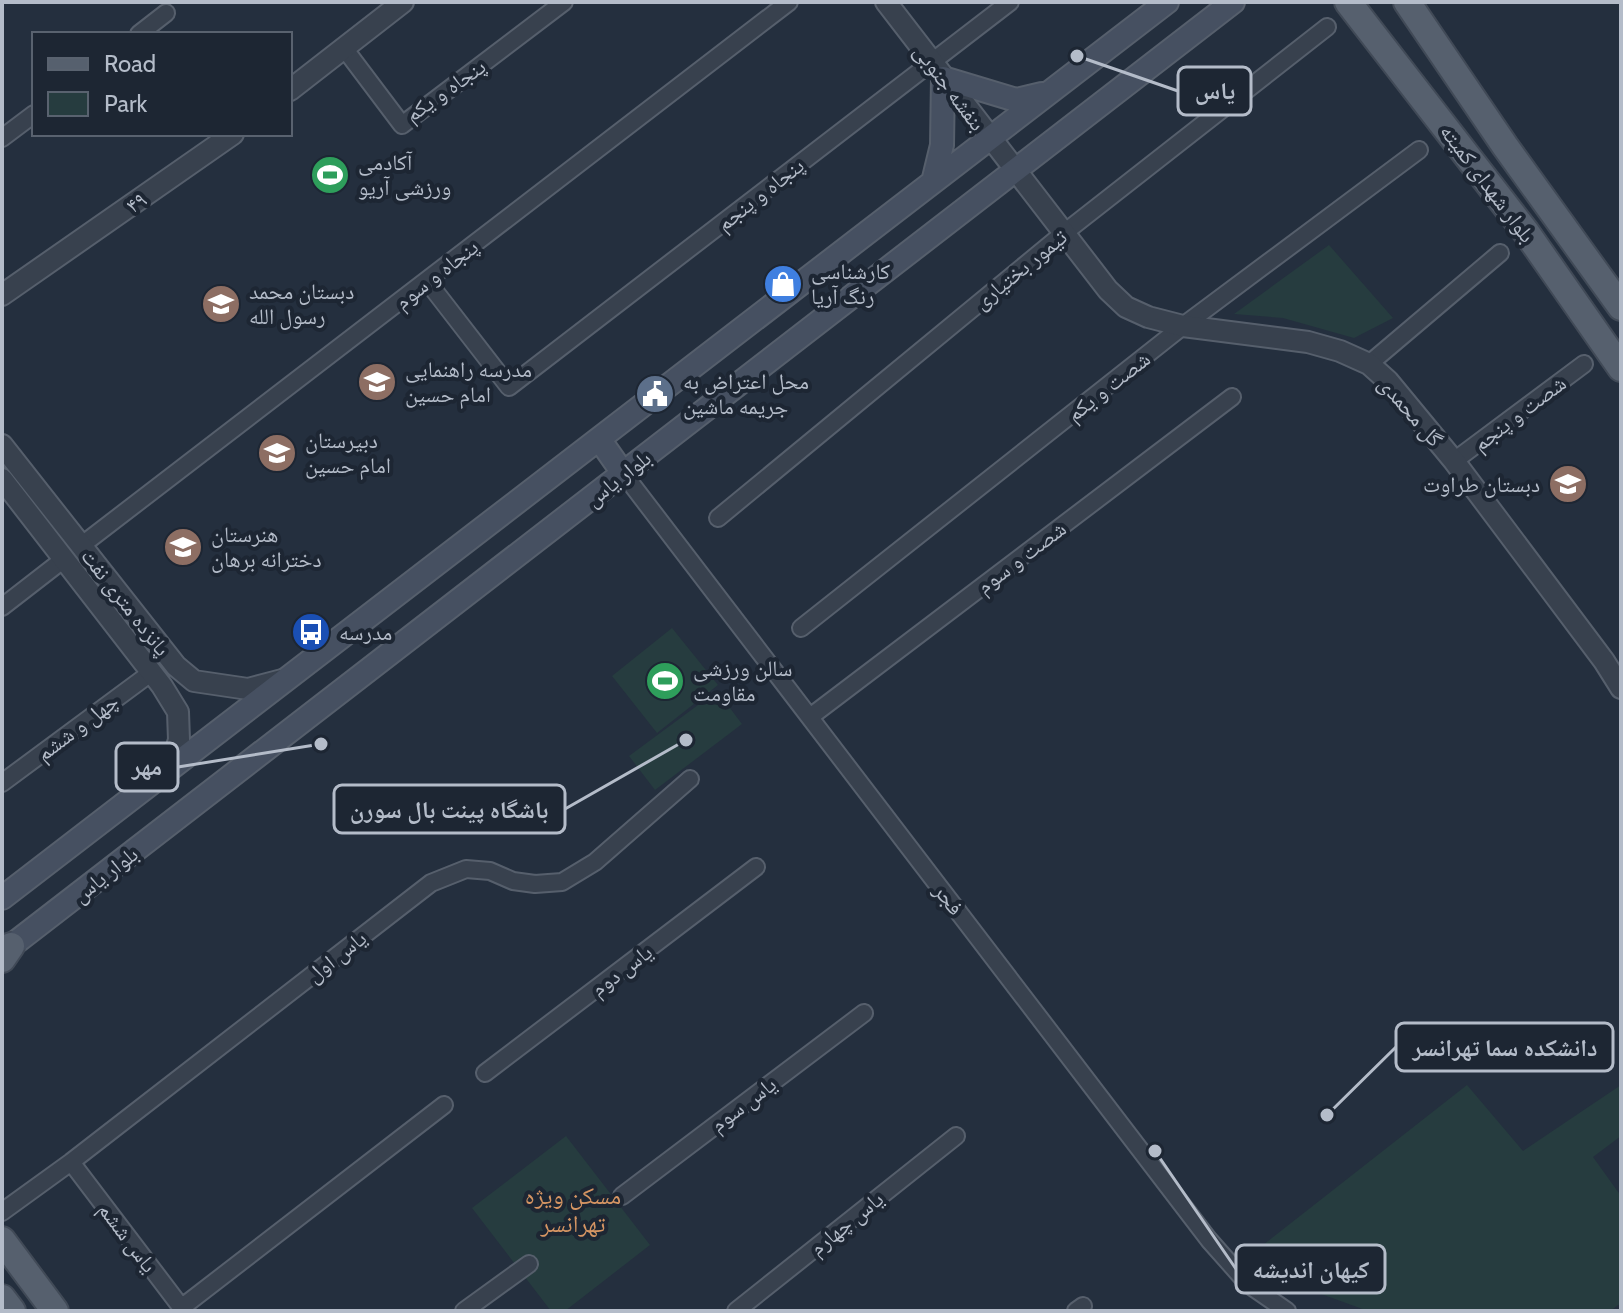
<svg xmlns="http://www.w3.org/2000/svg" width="1623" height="1313" viewBox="0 0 1623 1313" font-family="Cabin,'Noto Naskh Arabic',sans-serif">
	<rect width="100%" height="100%" fill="#242f3e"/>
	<path fill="#263c3f" d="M1329 245 1393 318 1354 338 1283 318 1234 314Z
		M672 628 718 685 657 733 612 676Z
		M717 691 742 724 655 790 629 756Z
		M1467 1085 1523 1151 1621 1085V1136L1593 1157 1621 1196V1303L1610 1311H1368L1313 1291 1254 1252Z
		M566 1136 650 1245 565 1311H551L472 1208Z"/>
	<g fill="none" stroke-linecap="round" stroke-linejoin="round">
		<defs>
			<path id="minor" d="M139 34 166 13
				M344 48 402 125 564 2
				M2 138 34 114
				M427 281 509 387 1010 2
				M1369 364 1500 253
				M1454 461 1584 364
				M623 473 1209 1240 1248 1284 1287 1311
				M718 518 1064 233 1327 27
				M82 545 789 2
				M2 607 64 559
				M801 628 1183 326 1419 150
				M810 717 1232 397
				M2 783 152 672
				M485 1073 756 867
				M71 1162 184 1311
				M622 1196 864 1013
				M2 1212 71 1162 431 883 466 869 490 871 513 881 535 884 562 882 595 862 690 779
				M181 1308 444 1105
				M464 1311 529 1264
				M736 1311 956 1136
				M1076 1311 1083 1306"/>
			<path id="tertiary" d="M886 2 1108 290 1126 307 1148 317 1183 326 1308 342 1340 351 1369 364 1388 381 1454 461 1604 661 1621 688
				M290 90 403 2
				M2 295 233 134
				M2 445 176 666 194 681 248 689 282 680
				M2 479 162 686 178 712 179 740 170 768"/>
			<path id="secondary" d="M933 182 942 145 943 78 1016 100 1042 94
				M599 439 623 473
				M2 898 1167 2
				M2 953 1233 2"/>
			<path id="primary" d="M1348 2 1526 232 1621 368
				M1407 2 1505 146 1621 307
				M2 959 11 946
				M2 1240 55 1311
				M2 1298 12 1311"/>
		</defs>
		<use href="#minor" stroke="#565f6c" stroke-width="20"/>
		<use href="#tertiary" stroke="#565f6c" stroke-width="24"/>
		<use href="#secondary" stroke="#565f6c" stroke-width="26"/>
		<use href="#primary" stroke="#414a57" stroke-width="30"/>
		<use href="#minor" stroke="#38414e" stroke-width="16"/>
		<use href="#tertiary" stroke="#38414e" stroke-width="20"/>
		<use href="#secondary" stroke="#465061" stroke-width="22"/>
		<use href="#primary" stroke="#56606e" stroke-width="26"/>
	</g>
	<defs>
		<symbol id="stadium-disc" viewBox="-11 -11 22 22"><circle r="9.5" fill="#2e9e5b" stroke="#1d2633"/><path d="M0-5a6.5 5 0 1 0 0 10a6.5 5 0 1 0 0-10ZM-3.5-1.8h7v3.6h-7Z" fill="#fff"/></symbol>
		<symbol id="shop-disc" viewBox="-11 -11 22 22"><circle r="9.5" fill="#3f7fe0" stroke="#1d2633"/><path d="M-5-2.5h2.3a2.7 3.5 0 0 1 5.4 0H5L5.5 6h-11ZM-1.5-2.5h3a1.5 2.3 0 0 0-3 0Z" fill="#fff"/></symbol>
		<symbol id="school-disc" viewBox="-11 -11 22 22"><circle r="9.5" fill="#8d6e63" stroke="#1d2633"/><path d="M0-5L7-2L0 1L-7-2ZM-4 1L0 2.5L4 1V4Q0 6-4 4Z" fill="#fff"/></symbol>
		<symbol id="civic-disc" viewBox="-11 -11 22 22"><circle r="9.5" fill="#5c6f8a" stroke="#1d2633"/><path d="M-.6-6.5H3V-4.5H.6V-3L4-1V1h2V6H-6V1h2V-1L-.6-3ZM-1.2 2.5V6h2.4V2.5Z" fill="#fff"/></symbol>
		<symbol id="bus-disc" viewBox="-11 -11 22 22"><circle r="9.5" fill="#1a4fb4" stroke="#1d2633"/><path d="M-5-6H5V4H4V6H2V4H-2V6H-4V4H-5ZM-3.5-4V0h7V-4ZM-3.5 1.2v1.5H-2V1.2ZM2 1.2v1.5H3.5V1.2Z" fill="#fff"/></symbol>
	</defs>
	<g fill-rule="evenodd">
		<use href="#stadium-disc" x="308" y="153" width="44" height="44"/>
		<use href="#shop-disc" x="761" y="262" width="44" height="44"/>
		<use href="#school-disc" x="199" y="282" width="44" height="44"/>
		<use href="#school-disc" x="355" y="360" width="44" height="44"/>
		<use href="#civic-disc" x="633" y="372" width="44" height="44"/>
		<use href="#school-disc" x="255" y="431" width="44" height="44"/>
		<use href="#school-disc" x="1546" y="462" width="44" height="44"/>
		<use href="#school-disc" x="161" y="525" width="44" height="44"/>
		<use href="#bus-disc" x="289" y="610" width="44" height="44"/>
		<use href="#stadium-disc" x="643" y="659" width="44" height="44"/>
	</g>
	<g text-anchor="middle" stroke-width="8" stroke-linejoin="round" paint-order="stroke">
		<g font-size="22" fill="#b4bcc9" stroke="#1d2633">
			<text transform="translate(950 87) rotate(53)" y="8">بنفشه جنوبی</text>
			<text transform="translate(445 90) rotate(-35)" y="8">پنجاه و یکم</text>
			<text transform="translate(1488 183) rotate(53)" y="8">بلوار شهدای کمیته</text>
			<text transform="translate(760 194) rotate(-38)" y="8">پنجاه و پنجم</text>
			<text transform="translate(136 202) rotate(-35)" y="8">۴۹</text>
			<text transform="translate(1020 269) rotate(-39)" y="8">تیمور بختیاری</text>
			<text transform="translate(436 274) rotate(-38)" y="8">پنجاه و سوم</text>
			<text transform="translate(1108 386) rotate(-38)" y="8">شصت و یکم</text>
			<text transform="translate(1411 411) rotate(49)" y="8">گل محمدی</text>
			<text transform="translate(1519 413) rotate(-37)" y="8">شصت و پنجم</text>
			<text transform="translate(618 478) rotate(-38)" y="8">بلوار یاس</text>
			<text transform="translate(1021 557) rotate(-37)" y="8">شصت و سوم</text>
			<text transform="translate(126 602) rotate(52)" y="8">پانزده متری نفت</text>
			<text transform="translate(77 727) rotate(-37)" y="8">چهل و ششم</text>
			<text transform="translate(105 874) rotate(-38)" y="8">بلوار یاس</text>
			<text transform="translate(949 899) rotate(53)" y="8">فجر</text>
			<text transform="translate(336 956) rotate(-38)" y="8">یاس اول</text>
			<text transform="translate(621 970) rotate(-37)" y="8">یاس دوم</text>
			<text transform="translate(743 1104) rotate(-37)" y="8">یاس سوم</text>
			<text transform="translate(846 1223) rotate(-39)" y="8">یاس چهارم</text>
			<text transform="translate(128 1237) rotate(53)" y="8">یاس ششم</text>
		</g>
		<g font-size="22" fill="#b4bcc9" stroke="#1d2633" text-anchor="start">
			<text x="358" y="170">آکادمی<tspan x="358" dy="25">ورزشی آریو</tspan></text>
			<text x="811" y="279">کارشناسی<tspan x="811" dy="25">رنگ آریا</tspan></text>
			<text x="249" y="299">دبستان محمد<tspan x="249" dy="25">رسول الله</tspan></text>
			<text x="405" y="377">مدرسه راهنمایی<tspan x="405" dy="25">امام حسین</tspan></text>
			<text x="683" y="389">محل اعتراض به<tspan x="683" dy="25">جریمه ماشین</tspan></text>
			<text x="305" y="448">دبیرستان<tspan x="305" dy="25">امام حسین</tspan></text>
			<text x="1540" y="492" text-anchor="end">دبستان طراوت</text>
			<text x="211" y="542">هنرستان<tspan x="211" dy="25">دخترانه برهان</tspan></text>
			<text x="339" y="640">مدرسه</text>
			<text x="693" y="676">سالن ورزشی<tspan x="693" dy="25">مقاومت</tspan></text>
		</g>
		<g font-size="24" fill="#d59563" stroke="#1d2633">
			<text x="573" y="1204">مسکن ویژه<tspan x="573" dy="28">تهرانسر</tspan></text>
		</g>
	</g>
	<path fill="none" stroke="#b4bcc9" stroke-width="3" d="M1077 56L1178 91M321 744L178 767M686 740L565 809M1327 1115L1396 1047M1155 1151L1236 1269"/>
	<g fill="#b4bcc9" stroke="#1d2633" stroke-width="3">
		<circle cx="1077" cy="56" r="8"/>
		<circle cx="321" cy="744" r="8"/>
		<circle cx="686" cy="740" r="8"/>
		<circle cx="1327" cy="1115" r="8"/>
		<circle cx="1155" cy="1151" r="8"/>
	</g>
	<g fill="#1d2633" stroke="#b4bcc9" stroke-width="3">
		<rect x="1178" y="67" width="73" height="48" rx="8"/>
		<rect x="116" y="743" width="62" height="48" rx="8"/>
		<rect x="334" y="785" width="231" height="48" rx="8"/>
		<rect x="1396" y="1023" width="217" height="48" rx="8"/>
		<rect x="1236" y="1245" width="149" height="48" rx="8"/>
	</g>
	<g font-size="24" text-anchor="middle" font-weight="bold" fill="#b4bcc9">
		<text x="1215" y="99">یاس</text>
		<text x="147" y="775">مهر</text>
		<text x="449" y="818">باشگاه پینت بال سورن</text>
		<text x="1505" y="1056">دانشکده سما تهرانسر</text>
		<text x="1311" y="1278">کیهان اندیشه</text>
	</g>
	<rect width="1623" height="1313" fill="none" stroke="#b4bcc9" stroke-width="8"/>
	<rect x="32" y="32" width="260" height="104" fill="#1d2633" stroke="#59626f" stroke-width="2"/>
	<rect x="48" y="58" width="40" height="12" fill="#56606e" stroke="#59626f" stroke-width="2"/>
	<text x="104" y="72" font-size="24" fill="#b4bcc9">Road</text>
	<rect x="48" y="92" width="40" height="24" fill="#263c3f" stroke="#59626f" stroke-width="2"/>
	<text x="104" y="112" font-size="24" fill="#b4bcc9">Park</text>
</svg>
